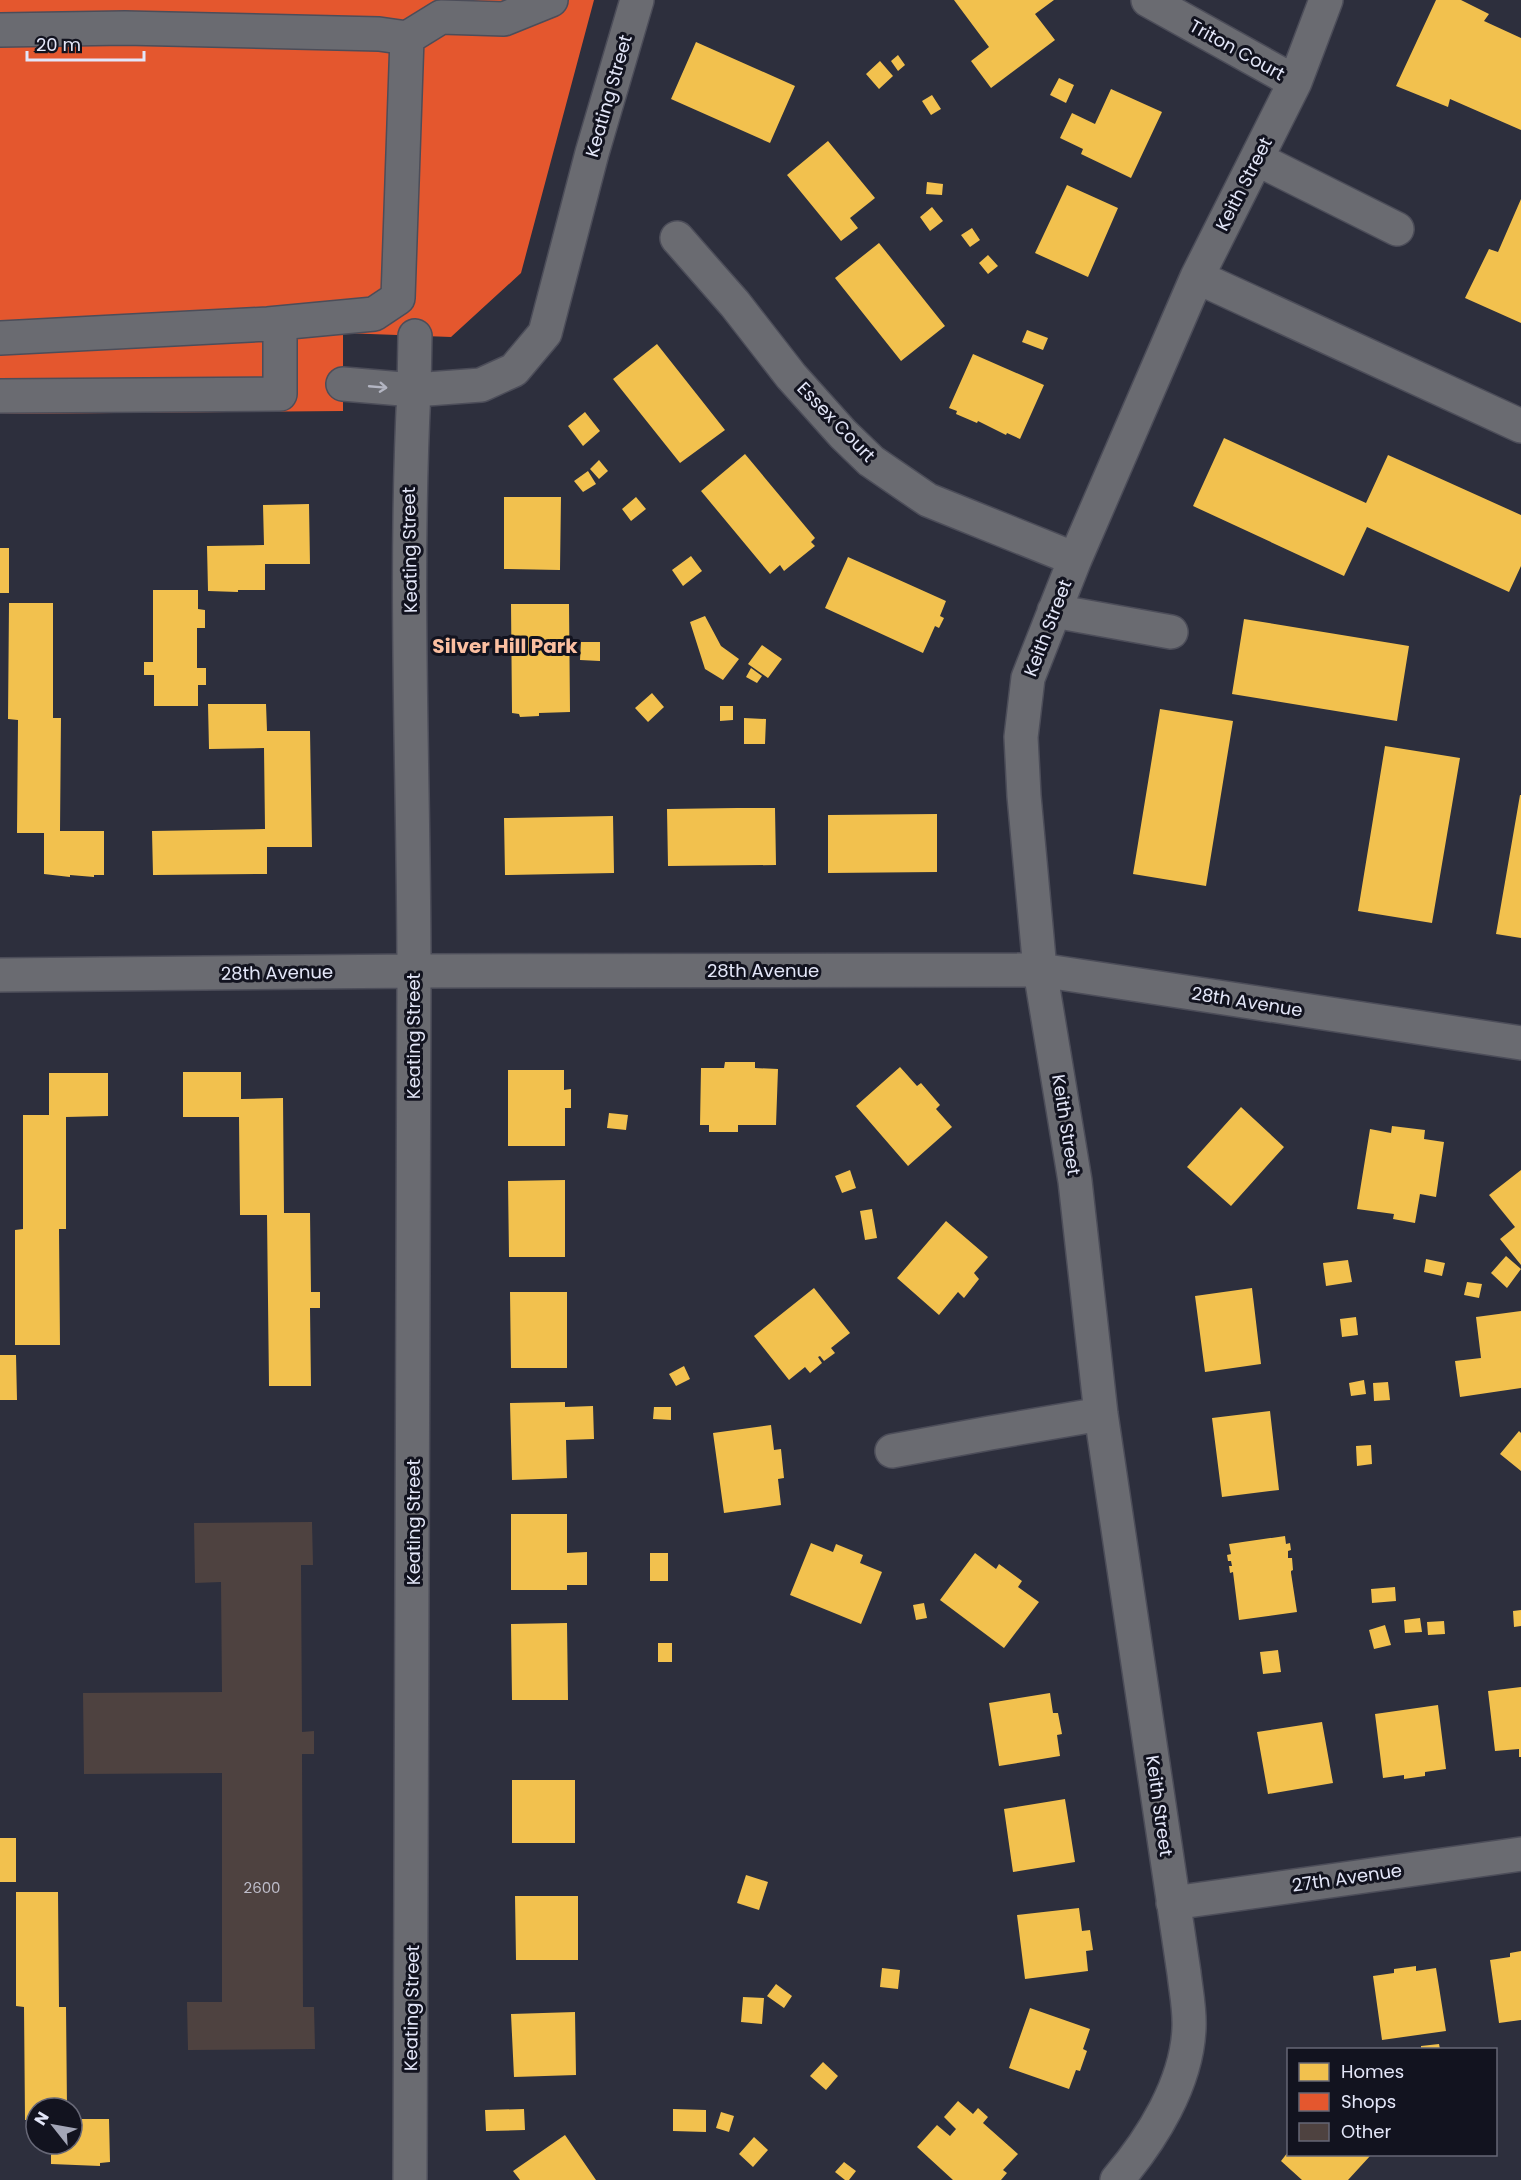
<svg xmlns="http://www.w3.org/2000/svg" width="1521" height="2180" viewBox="0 0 1521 2180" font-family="Poppins,sans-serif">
	<rect width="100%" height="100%" fill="#2d2f3d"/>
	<path fill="#f2c14e" d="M954 0H1054L1035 14 1055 40 991 88 971 61 989 47Z
		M1436 0H1461L1489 14 1484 21 1521 38V130L1450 99 1448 107 1396 86Z
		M696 42 795 86 770 143 671 99Z
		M898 55 905 65 898 71 891 61Z
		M880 61 893 76 879 89 866 74Z
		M1059 78 1074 85 1066 103 1050 95Z
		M1111 89 1162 112 1131 178 1081 154 1083 149 1060 138 1072 113 1095 124Z
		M932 95 941 109 931 115 922 101Z
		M828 141 875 198 850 218 858 228 841 241 787 175Z
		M927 182 943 184 942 195 926 194Z
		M1067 185 1118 208 1088 277 1035 253Z
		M1521 199V323L1465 298 1489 249 1498 252Z
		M932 207 943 221 930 231 920 217Z
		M972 228 980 240 970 247 961 235Z
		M879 243 945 326 901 361 835 278Z
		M988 255 998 266 988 274 979 263Z
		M1027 330 1048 338 1043 350 1022 342Z
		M657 344 725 430 680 463 613 379Z
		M973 354 1044 385 1020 439 1007 433 1006 435 978 421 977 423 956 414 957 411 949 408Z
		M585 412 600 431 583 446 568 426Z
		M1224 438 1366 503 1388 455 1521 515V566L1509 592 1367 527 1344 576 1193 506Z
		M745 454 815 538 811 542 815 546 784 571 780 565 770 574 701 491Z
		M599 460 608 471 599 479 590 469Z
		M588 471 596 484 583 492 574 481Z
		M504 497H561L560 570 504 569Z
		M636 497 646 509 631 521 622 509Z
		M309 504 310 564H265V590H238V592L208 591 207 546 264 545 263 505Z
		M0 548H9V593H0Z
		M691 556 702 571 683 586 672 570Z
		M848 557 946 601 940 616 944 618 939 628 935 626 923 653 825 608Z
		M153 590H198V609L205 610V628H197V668H206V685H198V706H154V675H144V662H153Z
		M9 603H53V718H61L60 831H104V875H94V877L70 875V877L44 874V833H17L18 720 8 719Z
		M511 604H569L570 712 539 713V716L520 717 519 714 512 713Z
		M705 616 721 646 739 659 723 680 705 669 690 622Z
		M1244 619 1409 646 1397 721 1232 694Z
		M581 642H600V661L580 660Z
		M762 645 782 659 768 678 748 664Z
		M751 668 762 676 757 683 746 677Z
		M652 693 664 707 648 722 635 708Z
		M208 704H266L267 731H310L312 847H267V874L153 875 152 831 265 829 264 748 209 749Z
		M720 706H733V720L720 721Z
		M1160 709 1233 721 1206 886 1133 874Z
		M744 718 766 719 765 744H744Z
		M1385 746 1460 758 1432 923 1358 911Z
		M1520 795H1521V938L1496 934Z
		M737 808H775L776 865 668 866 667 809Z
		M937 814V872L828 873V815Z
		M613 816 614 873 505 875 504 818Z
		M725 1062H755V1068L778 1069 776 1125H738V1132H709V1125H700L701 1068H724Z
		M900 1067 917 1086 921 1083 940 1105 936 1109 952 1127 908 1166 856 1106Z
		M508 1070H564V1090L571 1089V1108H565V1146H508Z
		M183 1072H241V1099L283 1098 284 1213H310L311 1292H320V1308H310L311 1386H269L267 1215H240L239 1117H183Z
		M49 1073H108V1116L66 1117V1229H59L60 1345H15V1230L23 1229V1115H49Z
		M1241 1107 1284 1147 1231 1206 1187 1167Z
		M609 1113 628 1115 626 1130 607 1128Z
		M1392 1126 1425 1130 1424 1139 1444 1142 1436 1197 1420 1194 1415 1223 1393 1219 1394 1214 1357 1209 1370 1129 1391 1133Z
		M850 1170 856 1188 842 1193 835 1176Z
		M1521 1170V1265L1500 1239 1515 1227 1489 1195Z
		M565 1180V1257H509L508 1181Z
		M872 1209 877 1238 865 1240 860 1211Z
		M946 1221 988 1257 974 1273 979 1279 964 1298 958 1292 939 1315 897 1278Z
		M1506 1256 1521 1269 1507 1288 1491 1273Z
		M1426 1259 1445 1263 1442 1276 1424 1272Z
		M1348 1260 1352 1282 1326 1286 1323 1263Z
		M1467 1282 1482 1284 1479 1298 1464 1295Z
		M814 1288 850 1333 831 1348 835 1353 824 1361 820 1356 818 1357 822 1363 810 1373 805 1367 789 1380 754 1336Z
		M1252 1288 1261 1364 1205 1372 1195 1296Z
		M510 1292H567V1368H511Z
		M1521 1311V1388L1460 1397 1455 1361 1481 1358 1476 1317Z
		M1356 1317 1358 1335 1342 1337 1340 1319Z
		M0 1355H16L17 1400H0Z
		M684 1366 690 1379 676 1386 669 1374Z
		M1364 1380 1366 1394 1351 1396 1349 1383Z
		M1388 1382 1390 1400 1374 1401 1373 1383Z
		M565 1402V1407L593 1406 594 1439 566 1440 567 1478 512 1480 510 1403Z
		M654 1407H671V1420L653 1419Z
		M1270 1411 1279 1490 1222 1497 1212 1418Z
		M771 1425 774 1450 781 1449 784 1478 778 1479 781 1505 724 1513 713 1433Z
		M1519 1431 1521 1433V1471L1500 1454Z
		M1371 1445 1372 1464 1357 1466 1356 1446Z
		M511 1514H567V1553L587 1552V1585H567V1590H511Z
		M1285 1536 1286 1544 1290 1543 1291 1550 1288 1551V1558H1292L1293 1570 1291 1571V1573L1297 1612 1239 1620 1233 1572 1230 1573 1229 1566H1232L1231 1561H1228L1227 1555 1231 1554 1229 1544Z
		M811 1543 833 1552 836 1544 863 1555 860 1563 882 1572 861 1624 790 1595Z
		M650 1553H668V1581H650Z
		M975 1553 996 1569 999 1564 1022 1581 1018 1587 1039 1602 1004 1648 940 1600Z
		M1395 1587 1396 1601 1372 1603 1371 1589Z
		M924 1603 927 1618 916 1620 913 1605Z
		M1521 1610V1626L1514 1627 1513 1611Z
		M1420 1618 1422 1632 1405 1633 1404 1620Z
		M1444 1621 1445 1634 1428 1635 1427 1622Z
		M567 1623 568 1700H512L511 1624Z
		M1385 1625 1391 1645 1374 1649 1369 1630Z
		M658 1643H672V1662H658Z
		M1278 1650 1281 1672 1263 1674 1260 1652Z
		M1521 1687V1757H1519V1749L1495 1751 1488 1691Z
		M1050 1693 1053 1713H1058L1062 1734 1057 1735 1060 1756 999 1766 989 1703Z
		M1438 1705 1446 1769 1425 1772V1776L1404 1779V1775L1383 1778 1375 1714Z
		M1322 1722 1333 1783 1268 1794 1257 1732Z
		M512 1780H575V1843H512Z
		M1065 1799 1075 1862 1013 1872 1004 1809Z
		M0 1838H16V1882H0Z
		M746 1875 768 1882 759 1910 737 1903Z
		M16 1892H58L59 2007H66L67 2108H36V2120H25L24 2007 16 2006Z
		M515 1896H578V1960H516Z
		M1079 1908 1082 1931 1090 1930 1093 1950 1086 1951 1088 1971 1025 1979 1017 1915Z
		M1521 1951V2020L1499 2023 1490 1960 1510 1957V1953Z
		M1416 1966V1971L1436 1968 1446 2031 1382 2040 1373 1976 1394 1973V1969Z
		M882 1968 900 1970 898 1989 880 1987Z
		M776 1984 792 1996 784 2008 767 1996Z
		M743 1997 764 1998 762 2024 741 2022Z
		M1030 2008 1090 2029 1083 2049 1087 2051 1080 2071 1076 2070 1069 2089 1009 2068Z
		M575 2012 576 2075 514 2077 511 2014Z
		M1439 2044 1440 2049H1421V2046Z
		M823 2062 838 2076 826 2090 810 2076Z
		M958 2101 973 2114 978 2108 988 2117 983 2123 1018 2154 1003 2170 1007 2173 1001 2180H953L917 2147 937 2125 950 2136 956 2129 944 2117Z
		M524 2109 525 2130 486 2131 485 2110Z
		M673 2109 706 2110V2132L673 2131Z
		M721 2112 734 2116 729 2132 716 2128Z
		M72 2119H109L110 2162 100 2163V2166L51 2164V2144H72Z
		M565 2135 596 2180H520L513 2171Z
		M754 2137 768 2150 753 2167 739 2154Z
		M1288 2152V2154L1370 2156 1348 2180H1302L1281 2161Z
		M844 2162 856 2171 849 2180H845L835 2172Z"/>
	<path fill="#e4572e" d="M0 0H594L521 273 451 337 343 333V411L0 414Z"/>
	<path fill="#4e4240" d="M312 1522 313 1565H301L302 1732 314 1731V1754H302L303 2007H314L315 2049 188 2050 187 2002H222V1773L84 1774 83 1693 222 1692 221 1582 195 1583 194 1523Z"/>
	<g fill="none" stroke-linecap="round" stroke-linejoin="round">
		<defs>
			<path id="minor" d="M1148 0 1295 82
				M0 30 125 28 379 34 407 38 398 298 374 314 268 324 0 338
				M407 38 441 17 504 19 551 0
				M1257 159 1397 229
				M677 238 735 304 791 376 843 434 871 461 928 500 1075 559
				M1197 277 1521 426
				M343 384 414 390 415 336
				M0 396 280 394V323
				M1054 611 1171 632
				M0 975 414 971 1040 970 1521 1043
				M892 1451 990 1433 1101 1414
				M1173 1903 1521 1854
				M410 2180C415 1778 415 1376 414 975 414 780 404 585 414 390L481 385 514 370 545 333 592 153 637 0
				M1117 2180C1152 2139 1187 2083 1189 2028 1190 2010 1186 1991 1184 1973L1101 1414 1075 1181 1040 970 1024 796 1021 737 1028 678 1075 559 1197 277 1295 82 1326 0"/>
		</defs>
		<use href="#minor" stroke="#4c4d59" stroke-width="36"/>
		<use href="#minor" stroke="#6a6b71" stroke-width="33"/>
	</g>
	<defs><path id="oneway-shaft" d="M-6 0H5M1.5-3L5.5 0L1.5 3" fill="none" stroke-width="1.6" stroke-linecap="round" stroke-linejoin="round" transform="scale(1.5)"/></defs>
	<use stroke="#b3b5c2" href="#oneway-shaft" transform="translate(378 387) rotate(5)"/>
	<g text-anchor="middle" stroke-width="6" stroke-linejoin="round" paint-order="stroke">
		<g font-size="15" fill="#bebdca">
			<text x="262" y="1893">2600</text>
		</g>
		<g font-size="18" fill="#e3e6f8" stroke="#12131f">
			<text transform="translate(1237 50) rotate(29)" y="6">Triton Court</text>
			<text transform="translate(609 96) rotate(-74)" y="6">Keating Street</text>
			<text transform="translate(1244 184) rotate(-63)" y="6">Keith Street</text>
			<text transform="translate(836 422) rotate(46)" y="6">Essex Court</text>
			<text transform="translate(410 550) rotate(-91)" y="6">Keating Street</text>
			<text transform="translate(1048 628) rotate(-69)" y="6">Keith Street</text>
			<text x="763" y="977">28th Avenue</text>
			<text transform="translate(277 973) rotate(-1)" y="6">28th Avenue</text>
			<text transform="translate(1247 1002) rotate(9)" y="6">28th Avenue</text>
			<text transform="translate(414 1036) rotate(-90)" y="6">Keating Street</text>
			<text transform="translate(1066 1125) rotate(81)" y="6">Keith Street</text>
			<text transform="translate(414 1522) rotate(-90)" y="6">Keating Street</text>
			<text transform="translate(1159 1806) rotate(82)" y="6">Keith Street</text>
			<text transform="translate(1347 1878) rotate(-8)" y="6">27th Avenue</text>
			<text transform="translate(412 2008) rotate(-89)" y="6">Keating Street</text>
		</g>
		<g font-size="20" font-weight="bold" fill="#fbbfa1" stroke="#12131f">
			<text x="505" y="653">Silver Hill Park</text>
		</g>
	</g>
	<rect x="1287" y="2048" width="210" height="108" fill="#12131f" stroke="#666776" stroke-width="1.5"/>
	<rect x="1299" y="2063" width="30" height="18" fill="#f2c14e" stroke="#666776" stroke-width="1.5"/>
	<text x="1341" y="2078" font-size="18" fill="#e3e6f8">Homes</text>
	<rect x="1299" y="2093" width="30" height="18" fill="#e4572e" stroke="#666776" stroke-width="1.5"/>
	<text x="1341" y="2108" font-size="18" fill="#e3e6f8">Shops</text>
	<rect x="1299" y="2123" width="30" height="18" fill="#4e4240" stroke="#666776" stroke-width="1.5"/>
	<text x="1341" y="2138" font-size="18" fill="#e3e6f8">Other</text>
	<g transform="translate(54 2126) rotate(301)"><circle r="28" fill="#12131f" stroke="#666776" stroke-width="1.5"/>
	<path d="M0-4.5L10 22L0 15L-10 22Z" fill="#a3a6b7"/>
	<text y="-9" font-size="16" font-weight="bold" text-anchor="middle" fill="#e3e6f8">N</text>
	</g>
	<path d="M27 51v9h117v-9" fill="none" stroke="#e3e6f8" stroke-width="3"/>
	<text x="36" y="51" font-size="18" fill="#e3e6f8" stroke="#12131f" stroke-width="4.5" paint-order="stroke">20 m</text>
</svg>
